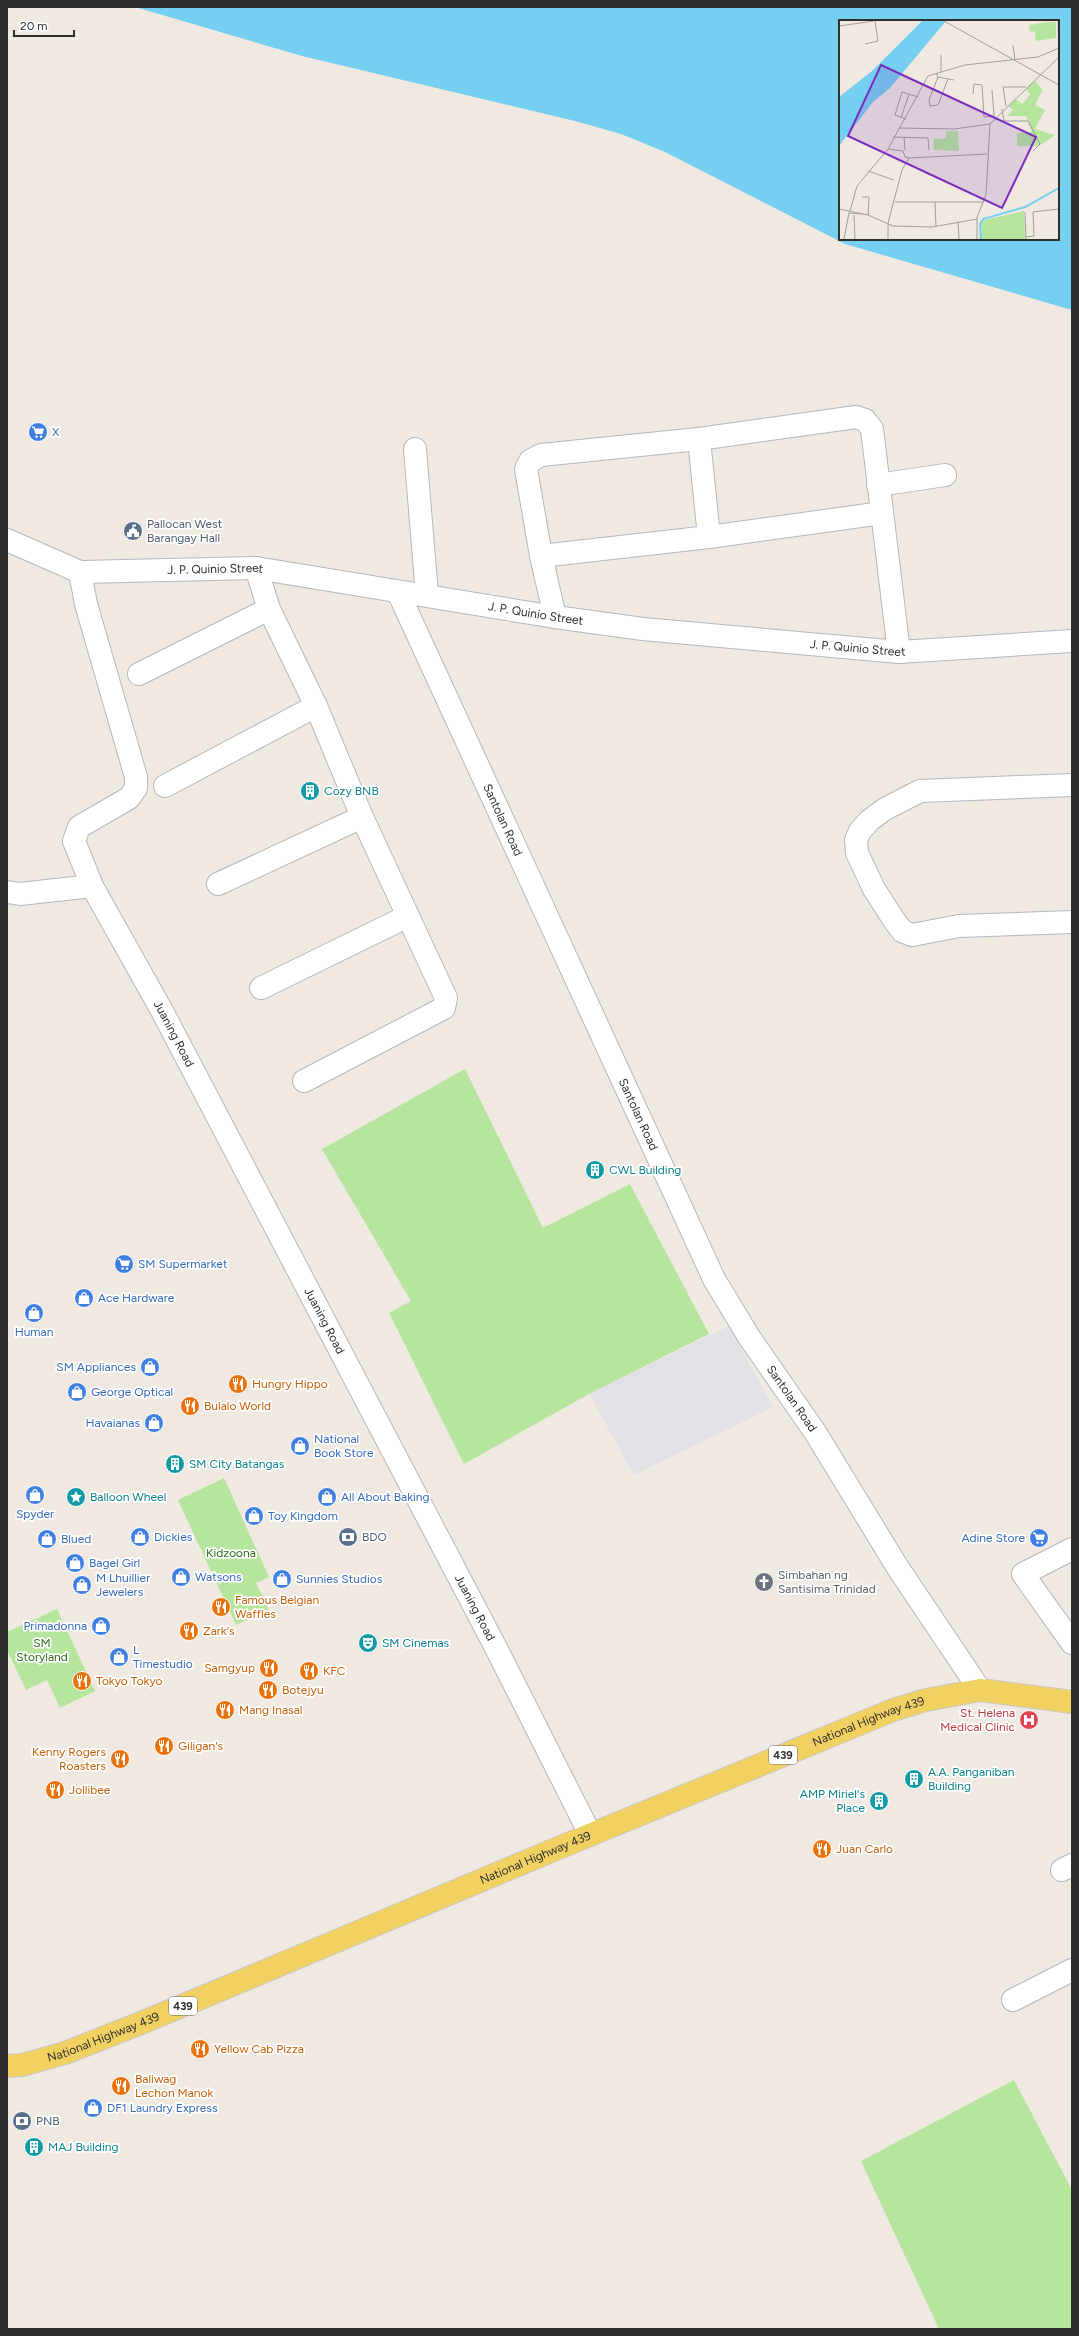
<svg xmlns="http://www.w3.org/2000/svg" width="1079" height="2336" viewBox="0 0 1079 2336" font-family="Figtree,sans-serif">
	<rect width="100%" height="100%" fill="#efe9e1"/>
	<path fill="#e3e1e8" d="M729 1326 773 1407 634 1475 589 1394Z"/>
	<path fill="#b6e59e" d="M465 1069 543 1228 630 1184 709 1334 589 1394 464 1464 389 1313 411 1301 322 1149Z
		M224 1478 269 1577 256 1583 269 1610 236 1625 178 1500Z
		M57 1609 95 1691 60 1708 47 1680 26 1690 7 1650V1632Z
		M1014 2080 1072 2190V2329H939L861 2161Z"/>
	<path fill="#75cff0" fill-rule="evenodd" d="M135 7H1072V310L845 244 665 152 621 134 575 121 302 56ZM840 21H1058V239H840Z"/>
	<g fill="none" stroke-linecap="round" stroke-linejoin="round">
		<defs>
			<g id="minor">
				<path d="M699 439 709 537"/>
				<path d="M415 449 427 595"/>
				<path d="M878 485 945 475"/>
				<path d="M541 556 709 537 882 513"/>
				<path d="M256 568 269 609 316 706 362 817 446 998 444 1008 304 1081"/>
				<path id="s1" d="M80 572 86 604 136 777V788L129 798 79 827 74 841 92 886 162 1011 495 1646 590 1834"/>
				<path d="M555 617 541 556 526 469 530 461 541 455 699 439 856 417 865 420 872 429 899 652"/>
				<path d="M139 674 269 609"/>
				<path d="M1072 785 920 791 885 809 870 820 860 831 856 840 857 853 874 889 894 920 902 931 912 935 959 926 1072 922"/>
				<path d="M165 786 316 706"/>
				<path d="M218 884 362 817"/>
				<path d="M7 892 20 894 92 886"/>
				<path d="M261 988 408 916"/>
				<path d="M1072 1549 1023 1574 1072 1643"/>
				<path d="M1062 1870 1072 1865"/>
				<path d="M1013 2000 1072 1970"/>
			</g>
			<g id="tertiary">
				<path id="s2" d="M7 540 80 572 256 568 555 617 643 629 899 652 1072 641"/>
				<path id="s3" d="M398 592 714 1279 749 1337 815 1432 898 1568 980 1690"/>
			</g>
			<g id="primary">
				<path id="s4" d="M7 2066 22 2065 65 2053 146 2021 556 1849 893 1710 926 1700 980 1690 1072 1702"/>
			</g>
		</defs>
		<use href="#minor" stroke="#b4b7c1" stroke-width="24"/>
		<use href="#tertiary" stroke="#b4b7c1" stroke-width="24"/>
		<use href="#primary" stroke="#c9c9c9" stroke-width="24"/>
		<use href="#minor" stroke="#fff" stroke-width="22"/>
		<use href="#tertiary" stroke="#fff" stroke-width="22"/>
		<use href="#primary" stroke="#f2d163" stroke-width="22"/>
	</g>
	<defs>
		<symbol id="supermarket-disc" viewBox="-11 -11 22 22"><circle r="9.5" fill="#3f7fe0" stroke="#fff"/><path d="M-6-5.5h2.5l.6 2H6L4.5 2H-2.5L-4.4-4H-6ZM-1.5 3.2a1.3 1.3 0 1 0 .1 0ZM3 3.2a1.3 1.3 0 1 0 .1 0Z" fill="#fff"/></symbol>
		<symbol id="civic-disc" viewBox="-11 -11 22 22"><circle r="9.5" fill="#5c6f8a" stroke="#fff"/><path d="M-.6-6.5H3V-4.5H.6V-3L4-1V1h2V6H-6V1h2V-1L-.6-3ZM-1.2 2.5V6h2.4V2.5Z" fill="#fff"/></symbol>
		<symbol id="building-disc" viewBox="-11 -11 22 22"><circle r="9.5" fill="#0f9aa8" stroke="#fff"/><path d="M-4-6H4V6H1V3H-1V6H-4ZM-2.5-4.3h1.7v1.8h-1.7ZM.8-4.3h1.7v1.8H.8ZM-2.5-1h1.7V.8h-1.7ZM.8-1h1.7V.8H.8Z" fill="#fff"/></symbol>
		<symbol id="shop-disc" viewBox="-11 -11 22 22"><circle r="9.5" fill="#3f7fe0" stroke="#fff"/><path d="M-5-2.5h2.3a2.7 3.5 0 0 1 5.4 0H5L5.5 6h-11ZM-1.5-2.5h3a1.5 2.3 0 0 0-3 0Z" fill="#fff"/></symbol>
		<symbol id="restaurant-disc" viewBox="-11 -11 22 22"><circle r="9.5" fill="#e8710a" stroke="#fff"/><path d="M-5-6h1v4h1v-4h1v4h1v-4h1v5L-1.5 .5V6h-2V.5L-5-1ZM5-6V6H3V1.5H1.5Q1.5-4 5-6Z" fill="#fff"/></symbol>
		<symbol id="sight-disc" viewBox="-11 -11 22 22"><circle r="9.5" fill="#0f9aa8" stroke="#fff"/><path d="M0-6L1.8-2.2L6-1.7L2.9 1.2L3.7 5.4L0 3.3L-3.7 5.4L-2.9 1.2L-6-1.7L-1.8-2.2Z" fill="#fff"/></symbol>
		<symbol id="bank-disc" viewBox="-11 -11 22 22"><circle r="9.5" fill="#5c6f8a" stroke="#fff"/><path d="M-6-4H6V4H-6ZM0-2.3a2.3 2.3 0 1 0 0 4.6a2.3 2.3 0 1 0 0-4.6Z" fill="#fff"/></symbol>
		<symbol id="church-disc" viewBox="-11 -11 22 22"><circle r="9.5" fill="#6b7280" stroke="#fff"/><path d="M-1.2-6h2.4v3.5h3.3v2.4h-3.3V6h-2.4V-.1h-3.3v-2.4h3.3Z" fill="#fff"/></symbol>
		<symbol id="theatre-disc" viewBox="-11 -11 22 22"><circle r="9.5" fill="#0f9aa8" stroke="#fff"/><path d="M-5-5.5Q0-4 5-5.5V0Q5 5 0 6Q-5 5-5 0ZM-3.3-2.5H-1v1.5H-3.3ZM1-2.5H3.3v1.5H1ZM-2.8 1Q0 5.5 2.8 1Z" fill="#fff"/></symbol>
		<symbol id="hospital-disc" viewBox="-11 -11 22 22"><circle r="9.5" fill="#e0444e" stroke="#fff"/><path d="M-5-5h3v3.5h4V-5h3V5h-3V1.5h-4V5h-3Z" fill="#fff"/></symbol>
	</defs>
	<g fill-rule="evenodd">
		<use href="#supermarket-disc" x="27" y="421" width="22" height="22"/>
		<use href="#civic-disc" x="122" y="520" width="22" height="22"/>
		<use href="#building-disc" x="299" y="780" width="22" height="22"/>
		<use href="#building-disc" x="584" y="1159" width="22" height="22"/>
		<use href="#supermarket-disc" x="113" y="1253" width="22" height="22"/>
		<use href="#shop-disc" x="73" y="1287" width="22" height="22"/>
		<use href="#shop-disc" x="23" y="1302" width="22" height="22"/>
		<use href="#shop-disc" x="139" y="1356" width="22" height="22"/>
		<use href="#restaurant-disc" x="227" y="1373" width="22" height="22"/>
		<use href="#shop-disc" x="66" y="1381" width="22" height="22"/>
		<use href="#restaurant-disc" x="179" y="1395" width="22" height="22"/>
		<use href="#shop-disc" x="143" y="1412" width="22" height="22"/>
		<use href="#shop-disc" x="289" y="1435" width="22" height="22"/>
		<use href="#building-disc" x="164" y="1453" width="22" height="22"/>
		<use href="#shop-disc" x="24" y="1484" width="22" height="22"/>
		<use href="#sight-disc" x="65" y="1486" width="22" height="22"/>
		<use href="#shop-disc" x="316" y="1486" width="22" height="22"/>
		<use href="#shop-disc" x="243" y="1505" width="22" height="22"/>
		<use href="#shop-disc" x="129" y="1526" width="22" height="22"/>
		<use href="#bank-disc" x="337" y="1526" width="22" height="22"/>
		<use href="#supermarket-disc" x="1028" y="1527" width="22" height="22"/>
		<use href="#shop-disc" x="36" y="1528" width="22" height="22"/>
		<use href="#shop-disc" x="64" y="1552" width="22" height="22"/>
		<use href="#shop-disc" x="170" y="1566" width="22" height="22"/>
		<use href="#shop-disc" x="271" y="1568" width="22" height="22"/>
		<use href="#church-disc" x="753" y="1571" width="22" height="22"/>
		<use href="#shop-disc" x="71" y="1574" width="22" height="22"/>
		<use href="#restaurant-disc" x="210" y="1596" width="22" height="22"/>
		<use href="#shop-disc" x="90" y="1615" width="22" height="22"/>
		<use href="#restaurant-disc" x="178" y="1620" width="22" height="22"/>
		<use href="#theatre-disc" x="357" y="1632" width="22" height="22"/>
		<use href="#shop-disc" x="108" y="1646" width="22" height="22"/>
		<use href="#restaurant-disc" x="258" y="1657" width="22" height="22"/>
		<use href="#restaurant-disc" x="298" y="1660" width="22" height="22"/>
		<use href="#restaurant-disc" x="71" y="1670" width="22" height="22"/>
		<use href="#restaurant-disc" x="257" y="1679" width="22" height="22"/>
		<use href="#restaurant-disc" x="214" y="1699" width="22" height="22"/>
		<use href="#hospital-disc" x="1018" y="1709" width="22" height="22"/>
		<use href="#restaurant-disc" x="153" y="1735" width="22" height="22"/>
		<use href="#restaurant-disc" x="109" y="1748" width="22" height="22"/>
		<use href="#building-disc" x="903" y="1768" width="22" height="22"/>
		<use href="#restaurant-disc" x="44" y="1779" width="22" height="22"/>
		<use href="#building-disc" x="868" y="1790" width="22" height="22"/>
		<use href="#restaurant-disc" x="811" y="1838" width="22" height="22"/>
		<use href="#restaurant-disc" x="189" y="2038" width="22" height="22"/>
		<use href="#restaurant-disc" x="110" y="2075" width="22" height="22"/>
		<use href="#shop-disc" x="82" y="2097" width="22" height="22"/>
		<use href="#bank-disc" x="11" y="2110" width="22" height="22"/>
		<use href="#building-disc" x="23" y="2136" width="22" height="22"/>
	</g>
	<g text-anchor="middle" stroke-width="3.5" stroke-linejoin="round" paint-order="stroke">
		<g fill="#fff" stroke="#6d6d6d" stroke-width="1">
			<rect x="769" y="1746" width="28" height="18" rx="3"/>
			<rect x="169" y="1997" width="28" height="18" rx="3"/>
		</g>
		<g font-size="11" font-weight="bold" fill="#2e2e2e">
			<text x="783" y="1759">439</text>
			<text x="183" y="2010">439</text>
		</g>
		<g font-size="12" fill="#366cbe" stroke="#fff" text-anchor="start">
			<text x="52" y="436">X</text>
			<text x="138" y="1268">SM Supermarket</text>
			<text x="98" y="1302">Ace Hardware</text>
			<text x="34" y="1336" text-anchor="middle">Human</text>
			<text x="136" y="1371" text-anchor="end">SM Appliances</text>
			<text x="91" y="1396">George Optical</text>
			<text x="140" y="1427" text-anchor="end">Havaianas</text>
			<text x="314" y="1443">National<tspan x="314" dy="14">Book Store</tspan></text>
			<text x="341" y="1501">All About Baking</text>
			<text x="35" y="1518" text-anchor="middle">Spyder</text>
			<text x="268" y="1520">Toy Kingdom</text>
			<text x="154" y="1541">Dickies</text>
			<text x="1025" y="1542" text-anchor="end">Adine Store</text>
			<text x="61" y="1543">Blued</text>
			<text x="89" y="1567">Bagel Girl</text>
			<text x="195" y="1581">Watsons</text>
			<text x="96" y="1582">M Lhuillier<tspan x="96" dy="14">Jewelers</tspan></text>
			<text x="296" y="1583">Sunnies Studios</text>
			<text x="87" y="1630" text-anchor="end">Primadonna</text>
			<text x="133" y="1654">L<tspan x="133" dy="14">Timestudio</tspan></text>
			<text x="107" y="2112">DF1 Laundry Express</text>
		</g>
		<g font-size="12" fill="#4e5e75" stroke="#fff" text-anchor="start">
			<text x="147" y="528">Pallocan West<tspan x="147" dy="14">Barangay Hall</tspan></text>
			<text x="362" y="1541">BDO</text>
			<text x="36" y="2125">PNB</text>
		</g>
		<g font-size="12" fill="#2e2e2e" stroke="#fff">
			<text dy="4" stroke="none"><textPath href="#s2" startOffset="215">J. P. Quinio Street</textPath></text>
			<text dy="4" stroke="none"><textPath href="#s2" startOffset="539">J. P. Quinio Street</textPath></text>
			<text dy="4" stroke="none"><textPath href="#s2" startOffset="863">J. P. Quinio Street</textPath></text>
			<text dy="4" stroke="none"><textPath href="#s3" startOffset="251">Santolan Road</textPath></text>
			<text dy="4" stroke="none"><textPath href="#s1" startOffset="526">Juaning Road</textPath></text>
			<text dy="4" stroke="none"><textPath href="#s3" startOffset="575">Santolan Road</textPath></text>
			<text dy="4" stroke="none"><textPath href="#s1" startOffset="850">Juaning Road</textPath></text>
			<text dy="4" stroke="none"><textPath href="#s3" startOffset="899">Santolan Road</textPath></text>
			<text dy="4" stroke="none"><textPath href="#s1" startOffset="1174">Juaning Road</textPath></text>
			<text dy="4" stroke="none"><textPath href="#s4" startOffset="929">National Highway 439</textPath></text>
			<text dy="4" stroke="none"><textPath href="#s4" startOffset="569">National Highway 439</textPath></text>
			<text dy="4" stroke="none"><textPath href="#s4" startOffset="101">National Highway 439</textPath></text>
		</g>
		<g font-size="12" fill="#0d838f" stroke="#fff" text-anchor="start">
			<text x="324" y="795">Cozy BNB</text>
			<text x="609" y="1174">CWL Building</text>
			<text x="189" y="1468">SM City Batangas</text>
			<text x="90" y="1501">Balloon Wheel</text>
			<text x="382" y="1647">SM Cinemas</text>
			<text x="928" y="1776">A.A. Panganiban<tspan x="928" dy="14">Building</tspan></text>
			<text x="865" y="1798" text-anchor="end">AMP Miriel's<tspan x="865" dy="14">Place</tspan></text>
			<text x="48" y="2151">MAJ Building</text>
		</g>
		<g font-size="12" fill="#c56008" stroke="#fff" text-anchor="start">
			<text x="252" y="1388">Hungry Hippo</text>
			<text x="204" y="1410">Bulalo World</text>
			<text x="235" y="1604">Famous Belgian<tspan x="235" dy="14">Waffles</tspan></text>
			<text x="203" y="1635">Zark's</text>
			<text x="255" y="1672" text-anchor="end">Samgyup</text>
			<text x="323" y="1675">KFC</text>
			<text x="96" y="1685">Tokyo Tokyo</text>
			<text x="282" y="1694">Botejyu</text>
			<text x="239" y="1714">Mang Inasal</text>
			<text x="178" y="1750">Giligan's</text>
			<text x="106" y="1756" text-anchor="end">Kenny Rogers<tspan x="106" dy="14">Roasters</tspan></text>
			<text x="69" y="1794">Jollibee</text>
			<text x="836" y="1853">Juan Carlo</text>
			<text x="214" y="2053">Yellow Cab Pizza</text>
			<text x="135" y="2083">Baliwag<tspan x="135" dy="14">Lechon Manok</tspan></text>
		</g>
		<g font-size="12" fill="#2c6e1b" stroke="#fff">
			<text x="231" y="1557">Kidzoona</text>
			<text x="42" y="1647">SM<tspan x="42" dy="14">Storyland</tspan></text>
		</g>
		<g font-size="12" fill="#5b616d" stroke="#fff" text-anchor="start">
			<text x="778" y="1579">Simbahan ng<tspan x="778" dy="14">Santisima Trinidad</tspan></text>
		</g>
		<g font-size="12" fill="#be3a42" stroke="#fff" text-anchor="end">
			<text x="1015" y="1717">St. Helena<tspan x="1015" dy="14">Medical Clinic</tspan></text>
		</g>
	</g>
	<g transform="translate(839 20)">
		<rect width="220" height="220" fill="#efe9e1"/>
		<path d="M208 2H217V18L197 21 196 11 191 12 190 5ZM196 61 204 70 196 85 206 90 196 109 216 115 200 126H178V113L193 112 187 96H168L174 90 170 86 177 79 183 84 187 80 191 74 187 69ZM107 111H119L120 131 95 130 94 119 107 118ZM185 191 186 219H143L142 203 146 200Z" fill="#b6e59e"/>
		<path d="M83 1H107L51 68 34 82 0 126V77L33 51Z" fill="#75cff0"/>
		<path fill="none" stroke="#75cff0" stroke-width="2" d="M142 219 141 204 144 199 186 187 220 168"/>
		<path fill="none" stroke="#a29e99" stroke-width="1" d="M105 1 220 65M219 1 220 43M0 6 35 1M26 24 39 21 36 1M174 25 176 40M102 35V52M97 53 99 57 90 80 91 86 99 85 109 59M99 57 115 60M153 70 155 95M134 74 135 64 143 65 145 97 156 96M167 86 164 67H187M163 89 165 101H189L201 124 194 131M62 98 70 74M67 99 56 95 63 72 79 77M60 108 115 109 151 104M54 117 89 118 90 130M65 117 66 130M49 129 64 131 66 137 70 138M70 138 148 134M29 151 55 160M23 177H30L29 195M56 182H145M96 182 97 207M0 189 29 195 54 206 93 207 138 199M11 191 18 166 49 129 89 56 126 45 199 37 220 28M186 192 187 219M9 193 24 194M15 195 16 219M119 202 120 219M187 217 195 216 194 192 220 189M5 219 10 193M49 219V203L54 184 63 150 70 138M138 219V197L147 175 151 104 220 37"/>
		<path fill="#7b2cbf" fill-opacity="0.15" stroke="#7b2cbf" stroke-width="2" d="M42 45 197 117 163 188 9 116Z"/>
		<rect width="220" height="220" fill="none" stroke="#2e2e2e" stroke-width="2"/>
	</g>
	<rect width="1079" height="2336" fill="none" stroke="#2e2e2e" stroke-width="16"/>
	<path d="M14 30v6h60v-6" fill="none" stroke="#2e2e2e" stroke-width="2"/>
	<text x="20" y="30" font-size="12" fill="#2e2e2e" stroke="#ffffff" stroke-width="3" paint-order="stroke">20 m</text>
</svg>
